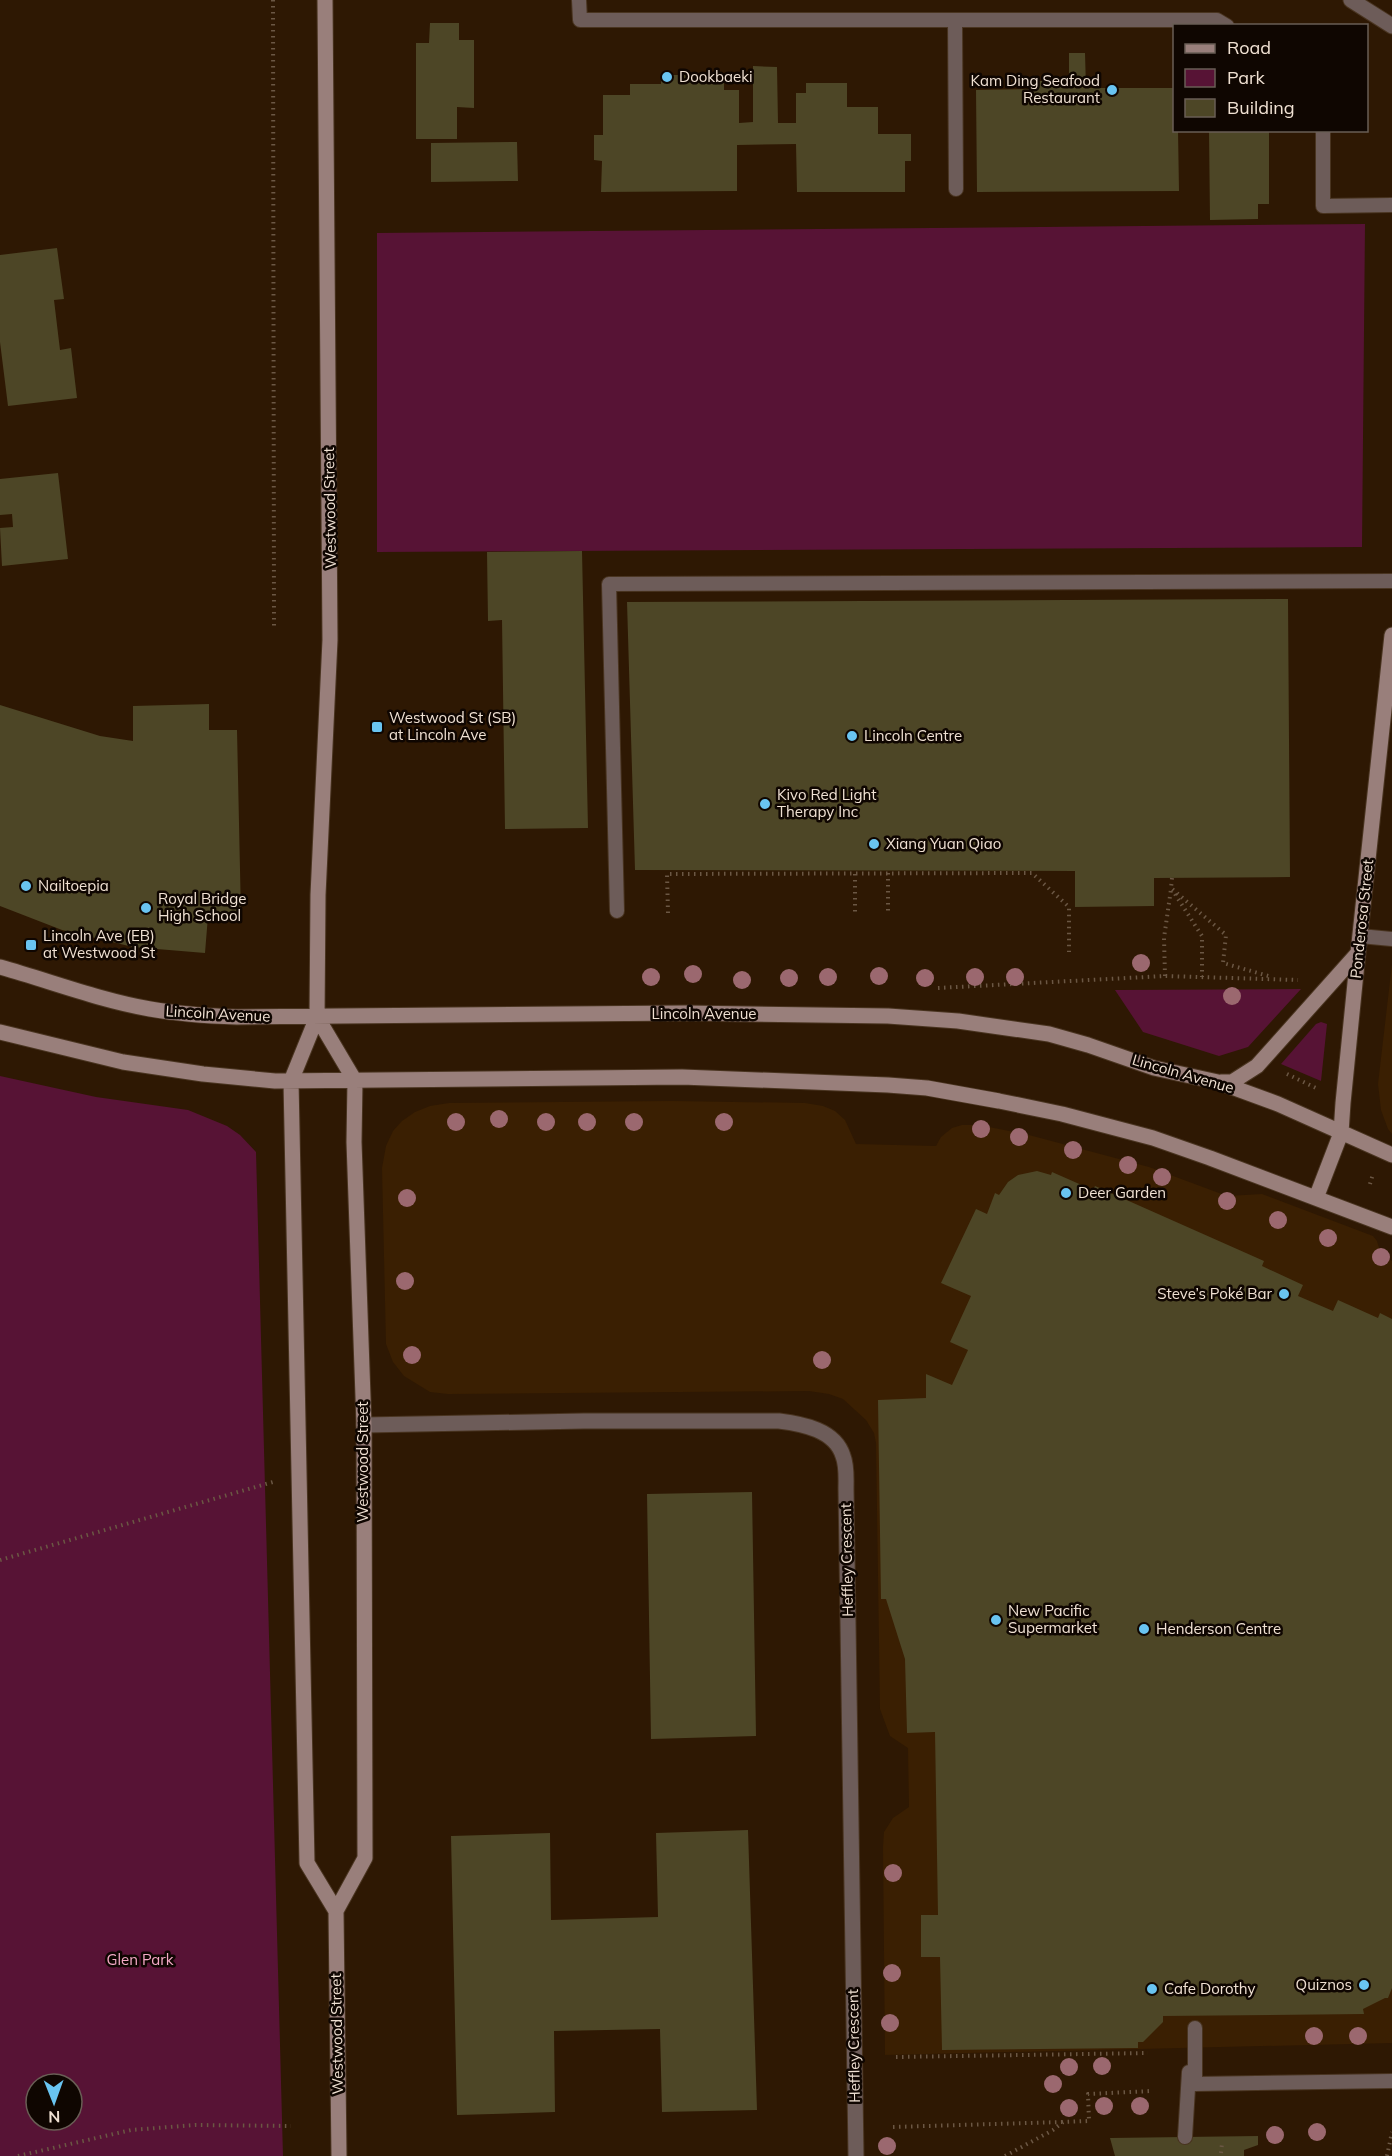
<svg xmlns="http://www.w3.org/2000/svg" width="1392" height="2156" viewBox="0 0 1392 2156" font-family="Mulish,sans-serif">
	<rect width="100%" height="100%" fill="#2e1803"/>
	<path fill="#3a1f02" d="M1392 964V1134L1388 1129 1381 1110 1378 1084Z
		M672 1101 805 1103 823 1106 835 1111 845 1120 856 1144 936 1146 941 1137 952 1128 962 1125H979L1029 1135 1149 1167 1227 1196 1262 1194 1373 1236 1377 1241 1381 1254 1392 1261V2043L885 2055 883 1847 884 1832 893 1818 909 1807 908 1748 890 1736 880 1709 876 1443 874 1433 866 1420 843 1399 829 1394 809 1391 448 1394 430 1392 404 1376 393 1362 386 1344 382 1168 386 1146 393 1131 402 1121 415 1112 430 1106 449 1103Z"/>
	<path fill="#571335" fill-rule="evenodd" d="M1365 224 1362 547 377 552V233Z
		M1301 989 1248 1047 1219 1056 1143 1032 1115 990Z
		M1321 1022 1327 1024 1321 1081 1281 1064 1316 1024Z
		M0 1076 96 1097 188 1110 227 1126 240 1135 256 1152 283 2156H0ZM36 2084H72V2120H36Z"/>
	<path fill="#4d4626" d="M430 23H459V40H474V108L457 107V139H416V43H429Z
		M1069 53H1085L1086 88H1174V130H1178L1179 191 977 192 976 90 1033 89V81H1069Z
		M753 66 777 67 778 123H796V93H806V83H847V107H878V134H911V161H905V192H797L796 144 737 145V191L601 192 602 161 594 160V135H603V95H630V84H661V75H693V83H724V90H739V123L753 122Z
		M1209 130H1269V204H1258V219L1210 220Z
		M517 142 518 181 431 182V143Z
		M57 248 64 299 54 300 60 350 71 348 77 398 8 406 0 342V255Z
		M58 473 68 559 2 566 0 528 13 527 12 514 0 515V479Z
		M582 551 588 828 505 829 502 620 488 621 487 552Z
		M1288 599 1290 877 1154 878V906L1075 907V871L635 870 627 602Z
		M209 704V730H237L241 916H208L205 953 133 947 62 930 0 906V705L100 736 133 741V706Z
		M1037 1171 1051 1175 1052 1172 1093 1190 1095 1186 1264 1261 1262 1266 1303 1285 1298 1296 1333 1311 1338 1300 1378 1318 1380 1313 1392 1319V1988L1388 1998H1385L1363 2009 1364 2014 1163 2016V2022L1143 2042H1138V2048L942 2050 940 1957H921V1915H938L935 1732 907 1733 905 1659 886 1599H881L878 1400 926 1398V1374L952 1385 968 1350 950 1342 971 1296 941 1283 976 1209 987 1214 995 1193 999 1195 1008 1182 1018 1175Z
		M752 1492 756 1736 651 1739 647 1494Z
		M748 1830 757 2110 662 2112 660 2029 554 2031 555 2112 457 2115 451 1836 550 1833 551 1920 658 1917 656 1833Z
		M1258 2136V2145L1244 2150V2156H1115L1110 2138Z"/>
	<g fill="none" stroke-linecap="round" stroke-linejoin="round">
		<defs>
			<path id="lane" d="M579 0 580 20H1217L1227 26
				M955 20 956 189
				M1323 130V206L1392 205
				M617 911 609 584 1392 581
				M1360 936 1392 939
				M1195 2028V2084L1392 2081
				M1185 2137 1189 2072"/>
			<path id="street" d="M1351 0 1392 26
				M364 1425 584 1421H779C803 1424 835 1430 843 1456 847 1466 846 1478 846 1489L856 2156"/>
			<path id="secondary" d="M325 0 330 640 318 895 317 1017 291 1081 307 1863 336 1911
				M0 967C50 981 99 1000 150 1009 179 1014 208 1016 237 1017L685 1013 888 1016 958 1021 1049 1034 1088 1045 1154 1068 1218 1082 1278 1104 1392 1155
				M317 1017 355 1081 354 1142 364 1425 365 1858 336 1911 339 2156
				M0 1032 123 1062 203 1074 275 1081 682 1077 888 1085 927 1088 999 1101 1062 1114 1153 1138 1210 1158 1392 1227
				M1221 1082H1232L1257 1066 1358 953
				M1316 1198 1341 1133 1343 1103 1358 953 1392 635"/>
		</defs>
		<use href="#lane" stroke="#493420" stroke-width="16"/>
		<use href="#street" stroke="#493420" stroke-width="17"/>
		<use href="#secondary" stroke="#493420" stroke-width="17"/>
		<path stroke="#6b5744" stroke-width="4" stroke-dasharray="1.5 4.5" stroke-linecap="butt" d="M273 0 274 628
			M888 873V912
			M855 874V912
			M1172 878 1171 888 1226 935 1223 963 1272 977
			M1175 894 1202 936V977
			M668 913 667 874 1032 873 1069 907V952
			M1165 976 1164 938 1171 889
			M938 988 1165 976 1298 980
			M1287 1074 1318 1089
			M1370 1184 1373 1174
			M0 1560 273 1482
			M896 2057 1148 2053
			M893 2127 1062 2122
			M1221 2153 1222 2143
			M18 2156 131 2130 195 2125 291 2126
			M1005 2156 1053 2130 1063 2122 1089 2121 1088 2094 1151 2091
			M1387 2156 1392 2132"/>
		<use href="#lane" stroke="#6d5c59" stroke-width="14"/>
		<use href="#street" stroke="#6d5c59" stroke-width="15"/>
		<use href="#secondary" stroke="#997f7b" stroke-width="15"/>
	</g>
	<g fill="#9b686f">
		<circle cx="1141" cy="963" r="9"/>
		<circle cx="693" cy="974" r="9"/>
		<circle cx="879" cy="976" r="9"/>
		<circle cx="651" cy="977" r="9"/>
		<circle cx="828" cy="977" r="9"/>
		<circle cx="975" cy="977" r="9"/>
		<circle cx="1015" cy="977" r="9"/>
		<circle cx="789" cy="978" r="9"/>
		<circle cx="925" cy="978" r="9"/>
		<circle cx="742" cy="980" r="9"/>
		<circle cx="1232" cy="996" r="9"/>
		<circle cx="499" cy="1119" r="9"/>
		<circle cx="456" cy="1122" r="9"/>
		<circle cx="546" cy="1122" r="9"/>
		<circle cx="587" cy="1122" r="9"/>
		<circle cx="634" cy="1122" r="9"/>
		<circle cx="724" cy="1122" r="9"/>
		<circle cx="981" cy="1129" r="9"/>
		<circle cx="1019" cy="1137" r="9"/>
		<circle cx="1073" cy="1150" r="9"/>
		<circle cx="1128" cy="1165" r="9"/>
		<circle cx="1162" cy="1177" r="9"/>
		<circle cx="407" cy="1198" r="9"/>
		<circle cx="1227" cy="1201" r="9"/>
		<circle cx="1278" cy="1220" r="9"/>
		<circle cx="1328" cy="1238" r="9"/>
		<circle cx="1381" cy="1257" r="9"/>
		<circle cx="405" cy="1281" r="9"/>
		<circle cx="412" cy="1355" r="9"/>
		<circle cx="822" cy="1360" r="9"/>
		<circle cx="893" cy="1873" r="9"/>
		<circle cx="892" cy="1973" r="9"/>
		<circle cx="890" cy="2023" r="9"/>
		<circle cx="1314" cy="2036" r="9"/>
		<circle cx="1358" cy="2036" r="9"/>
		<circle cx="1102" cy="2066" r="9"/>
		<circle cx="1069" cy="2067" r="9"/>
		<circle cx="1053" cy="2084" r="9"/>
		<circle cx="1104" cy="2106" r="9"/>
		<circle cx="1140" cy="2106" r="9"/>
		<circle cx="1069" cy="2108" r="9"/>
		<circle cx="1317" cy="2132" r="9"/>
		<circle cx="1275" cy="2135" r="9"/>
		<circle cx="887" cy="2146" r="9"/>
	</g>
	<g fill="#69c4f1" stroke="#0f0601" stroke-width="2">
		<circle cx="667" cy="77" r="6"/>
		<circle cx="1112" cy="90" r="6"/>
		<rect x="371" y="721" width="12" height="12" rx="3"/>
		<circle cx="852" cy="736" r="6"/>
		<circle cx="765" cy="804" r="6"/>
		<circle cx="874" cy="844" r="6"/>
		<circle cx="26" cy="886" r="6"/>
		<circle cx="146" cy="908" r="6"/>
		<rect x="25" y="939" width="12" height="12" rx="3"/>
		<circle cx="1066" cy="1193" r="6"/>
		<circle cx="1284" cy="1294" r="6"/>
		<circle cx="996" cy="1620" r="6"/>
		<circle cx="1144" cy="1629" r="6"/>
		<circle cx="1364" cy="1985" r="6"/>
		<circle cx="1152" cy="1989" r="6"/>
	</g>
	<g text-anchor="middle" stroke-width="5" stroke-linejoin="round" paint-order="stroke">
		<g font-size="15" fill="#f0e1d3" stroke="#0f0601" text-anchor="start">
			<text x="679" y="82">Dookbaeki</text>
			<text x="1100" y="86" text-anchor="end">Kam Ding Seafood<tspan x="1100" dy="17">Restaurant</tspan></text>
			<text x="389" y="723">Westwood St (SB)<tspan x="389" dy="17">at Lincoln Ave</tspan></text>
			<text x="864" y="741">Lincoln Centre</text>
			<text x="777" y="800">Kivo Red Light<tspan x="777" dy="17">Therapy Inc</tspan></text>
			<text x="886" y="849">Xiang Yuan Qiao</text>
			<text x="38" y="891">Nailtoepia</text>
			<text x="158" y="904">Royal Bridge<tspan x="158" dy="17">High School</tspan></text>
			<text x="43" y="941">Lincoln Ave (EB)<tspan x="43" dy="17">at Westwood St</tspan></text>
			<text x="1078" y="1198">Deer Garden</text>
			<text x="1272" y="1299" text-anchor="end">Steve’s Poké Bar</text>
			<text x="1008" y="1616">New Pacific<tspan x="1008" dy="17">Supermarket</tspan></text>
			<text x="1156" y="1634">Henderson Centre</text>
			<text x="1352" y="1990" text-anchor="end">Quiznos</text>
			<text x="1164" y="1994">Cafe Dorothy</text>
		</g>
		<g font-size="15" fill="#f0e1d3" stroke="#0f0601">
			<text transform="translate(330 508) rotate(-91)" y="5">Westwood Street</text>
			<text transform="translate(1362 919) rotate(-84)" y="5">Ponderosa Street</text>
			<text transform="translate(218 1014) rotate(3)" y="5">Lincoln Avenue</text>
			<text x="704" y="1019">Lincoln Avenue</text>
			<text transform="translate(1183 1074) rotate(16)" y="5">Lincoln Avenue</text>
			<text transform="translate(363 1462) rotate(-90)" y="5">Westwood Street</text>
			<text transform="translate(847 1560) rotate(-91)" y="5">Heffley Crescent</text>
			<text transform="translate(337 2034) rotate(-91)" y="5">Westwood Street</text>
			<text transform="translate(854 2046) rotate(-91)" y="5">Heffley Crescent</text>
		</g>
		<g font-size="15" fill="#f5aac7" stroke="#0f0601">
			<text x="140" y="1965">Glen Park</text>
		</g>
	</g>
	<rect x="1173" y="24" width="195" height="108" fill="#0f0601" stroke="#695e55" stroke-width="1.5"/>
	<rect x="1185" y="44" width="30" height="9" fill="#997f7b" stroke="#695e55" stroke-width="1.5"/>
	<text x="1227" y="54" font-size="18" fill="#f0e1d3">Road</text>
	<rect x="1185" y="69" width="30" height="18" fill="#571335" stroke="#695e55" stroke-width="1.5"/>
	<text x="1227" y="84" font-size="18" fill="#f0e1d3">Park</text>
	<rect x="1185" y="99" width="30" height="18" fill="#4d4626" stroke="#695e55" stroke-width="1.5"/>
	<text x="1227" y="114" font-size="18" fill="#f0e1d3">Building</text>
	<g transform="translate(54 2102) rotate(179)"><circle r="28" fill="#0f0601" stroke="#695e55" stroke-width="1.5"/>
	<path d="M0-4.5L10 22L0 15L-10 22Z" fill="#69c4f1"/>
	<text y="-9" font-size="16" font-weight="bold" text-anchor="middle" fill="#f0e1d3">N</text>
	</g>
</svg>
